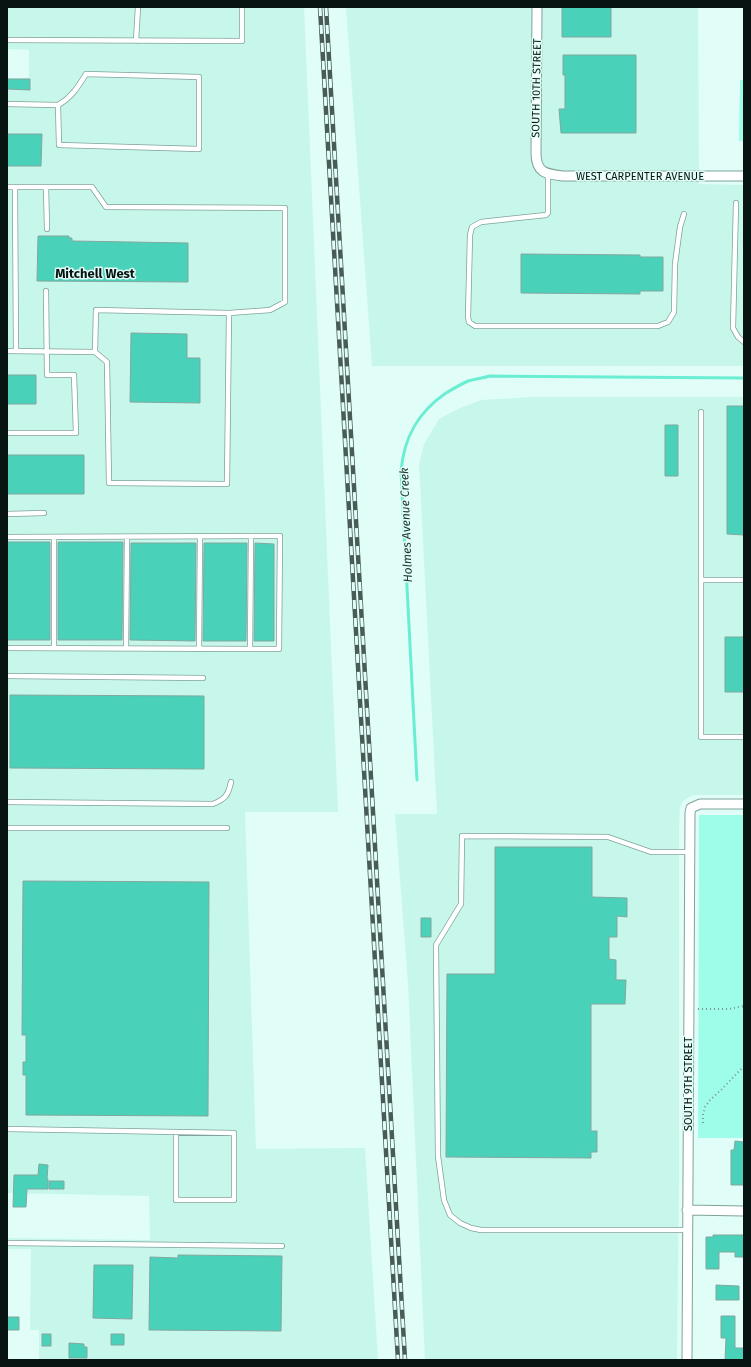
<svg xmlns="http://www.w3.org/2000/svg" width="751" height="1367" viewBox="0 0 751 1367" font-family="'Fira Sans',sans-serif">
	<rect width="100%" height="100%" fill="#e0fef7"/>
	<path fill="#c7f7eb" d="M7 7H304L338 812H245L256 1149 365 1148 378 1360H39V1330H30L31 1249H7V1238L150 1240 149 1196 7 1193V78H29V50L7 49Z
		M346 7H698L699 184 744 185V366H372Z
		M532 397H744V795H697L691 796 683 801 680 807 679 826V1182L677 1360H425L408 984 395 814H437L419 464 424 444 439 419 460 408 481 400Z"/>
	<path fill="#9efde8" d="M740 80H744V141H739Z
		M699 815H744V1138H698Z"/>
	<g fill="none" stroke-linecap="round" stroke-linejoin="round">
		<path stroke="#69edd3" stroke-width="3" d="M417 780 401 471C404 437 418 412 446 393 453 389 461 384 468 381 475 379 483 378 490 376L744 378"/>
	</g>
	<path fill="#49d1b9" stroke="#83a79e" d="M562 7H611V37H562Z
		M563 55H636V133H561L559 109H565V75H563Z
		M7 79H30V90L7 89Z
		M7 134H42L41 166H7Z
		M38 236H69V238H72V241L188 243V282L37 281Z
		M521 254 640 255V257H663V291H640V294L521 293Z
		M131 333 187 334V358H200V403L130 402Z
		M7 375H36V404H7Z
		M727 406H744V535L727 534Z
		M665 425H678V476H665Z
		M7 455H84V494H7Z
		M7 542H50V640H7Z
		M58 542H123L122 640H58Z
		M131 543H196L195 641 130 640Z
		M204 543H247L246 641H203Z
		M255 543 274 544V641H254Z
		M725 637H744V692H725Z
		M10 695 204 696V769L10 768Z
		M495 847H592V897L627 898V917L617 916V937H609V959L616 960V980H626L625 1004H591V1131H597V1152H591V1158L446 1157 447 974H495Z
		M23 881 209 882 208 1116 26 1115V1075H23V1062H26V1035H22Z
		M421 918H431V937H421Z
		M735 1141 744 1142V1185H731V1150H734Z
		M39 1164 48 1165 47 1179H48V1189H27L26 1207H13L14 1175H38Z
		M49 1181H64V1189H49Z
		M713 1235H744V1257H735V1252H719V1269H706V1237H713Z
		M178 1255 282 1256 281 1331 149 1330 150 1257 178 1258Z
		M94 1265H133L132 1319 93 1318Z
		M716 1285 739 1286V1300H716Z
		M721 1316H735V1348H744V1360H725L726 1338H721Z
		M7 1317H19V1330H7Z
		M42 1334H51V1346H42Z
		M111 1334H124V1345H111Z
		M69 1343 84 1344V1347H87V1358H69Z"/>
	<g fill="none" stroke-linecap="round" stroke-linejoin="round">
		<defs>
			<path id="lane" d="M7 40 242 41V7
				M136 41 138 7
				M7 104 58 105C71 98 78 87 86 74L199 77V149L59 145 58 105
				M548 174V213L546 215 481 222 472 227 470 235 468 317 469 322 475 326H658L668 322 674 312 675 264 680 227 684 214
				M7 187H92L106 207 285 208V302L270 310 229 313 96 310 95 352
				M46 187 47 229
				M15 188 16 351
				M736 203 733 328 738 337 744 342
				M7 351 95 352 107 362 109 483 227 484 229 313
				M7 433H76L74 375H47L46 291
				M7 514 44 513
				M7 537 280 536 279 649 7 648
				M54 537V648
				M701 580V412
				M744 580H701V737H744
				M126 648 127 537
				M199 649 200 536
				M250 649 251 536
				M7 676 203 678
				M7 802 213 804C225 799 228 796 231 782
				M7 828H227
				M7 1129 234 1133V1200H176V1132
				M687 1230H481L471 1228 460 1223 450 1215 444 1200 438 1156 436 945 461 904 462 836 608 837 651 852H689
				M7 1243 282 1246"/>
			<path id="street" d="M537 7 536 153C536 173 546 174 563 176H744
				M687 1210 744 1211
				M687 1360 690 813 691 808 700 804H744"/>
		</defs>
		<use href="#lane" stroke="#7fa29a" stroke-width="6"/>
		<use href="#street" stroke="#7fa29a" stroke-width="11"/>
		<path stroke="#7f9590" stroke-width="2" stroke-dasharray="1 3" stroke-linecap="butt" d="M698 1009H729L744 1006
			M703 1123V1114L705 1107 710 1100 721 1090 744 1066"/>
		<use href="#lane" stroke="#fff" stroke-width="4.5"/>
		<use href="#street" stroke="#fff" stroke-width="9"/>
		<defs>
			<path id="rail" d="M320 7 398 1360
				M326 7 405 1360"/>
		</defs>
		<use href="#rail" stroke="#495b57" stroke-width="4.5"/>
		<use href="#rail" stroke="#e0fef7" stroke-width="3" stroke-dasharray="9" stroke-linecap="butt"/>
	</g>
	<g text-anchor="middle" stroke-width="3" stroke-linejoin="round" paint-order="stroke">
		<g font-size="11" fill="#071411" stroke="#e0fef7">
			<text transform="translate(536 88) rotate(-89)" y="4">SOUTH 10TH STREET</text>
			<text x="640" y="180">WEST CARPENTER AVENUE</text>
			<text transform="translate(688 1084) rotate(-90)" y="4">SOUTH 9TH STREET</text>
		</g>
		<g font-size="12" font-style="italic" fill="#1f3631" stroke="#e0fef7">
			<text transform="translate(406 525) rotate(-92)" y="4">Holmes Avenue Creek</text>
		</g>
		<g font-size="13" font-weight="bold" fill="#071411" stroke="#e0fef7">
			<text x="95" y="278">Mitchell West</text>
		</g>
	</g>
	<rect width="751" height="1367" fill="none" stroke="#071411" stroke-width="16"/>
</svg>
